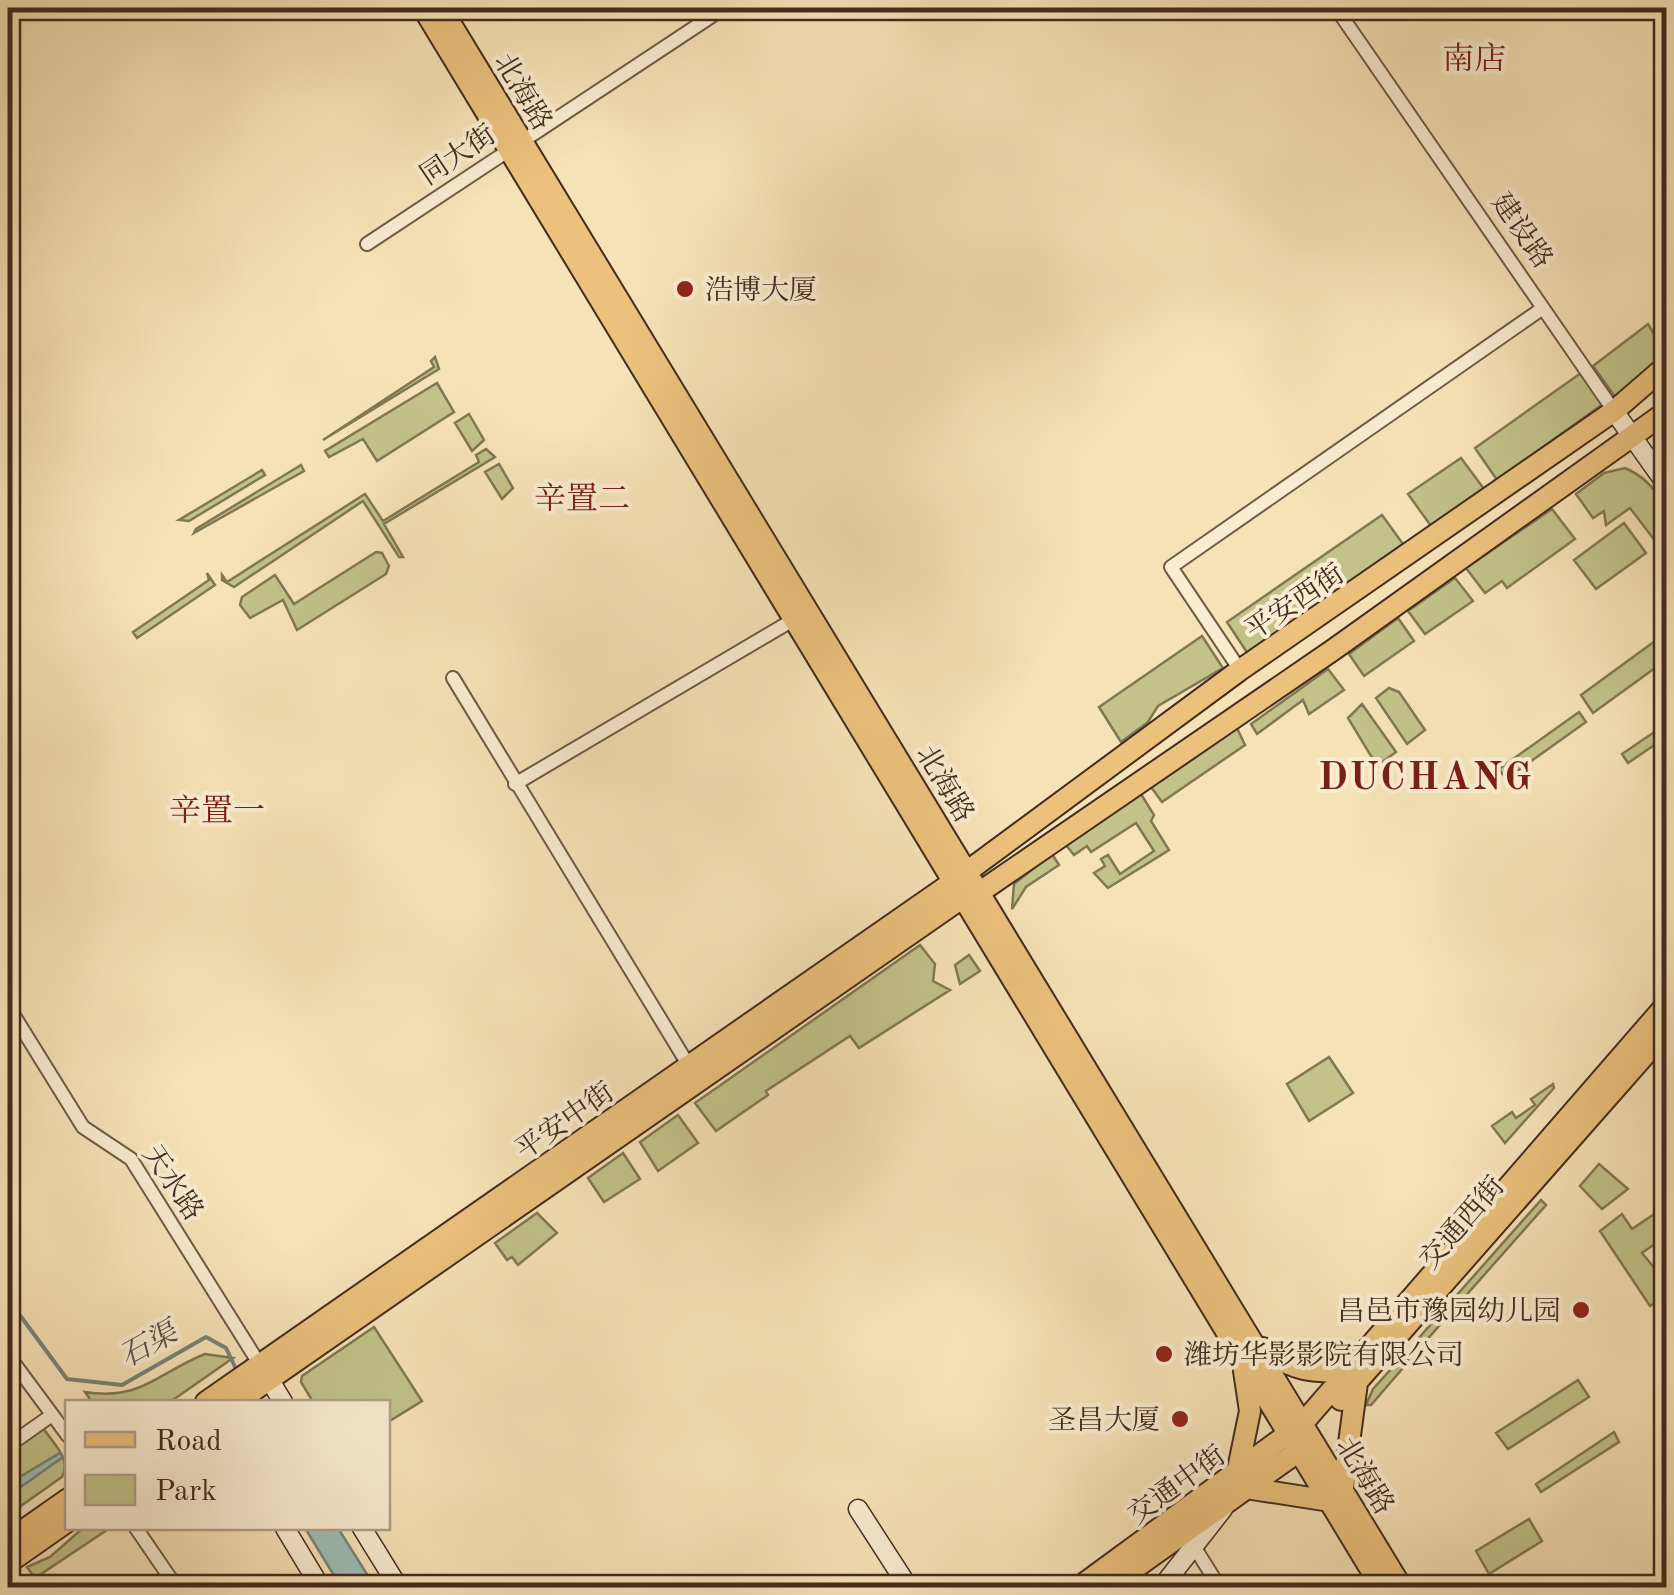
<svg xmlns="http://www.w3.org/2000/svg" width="1674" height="1595" viewBox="0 0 1674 1595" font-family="'Old Standard TT','Noto Serif SC',serif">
	<rect width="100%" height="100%" fill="#f6e2b7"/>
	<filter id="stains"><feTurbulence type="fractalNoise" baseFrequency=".002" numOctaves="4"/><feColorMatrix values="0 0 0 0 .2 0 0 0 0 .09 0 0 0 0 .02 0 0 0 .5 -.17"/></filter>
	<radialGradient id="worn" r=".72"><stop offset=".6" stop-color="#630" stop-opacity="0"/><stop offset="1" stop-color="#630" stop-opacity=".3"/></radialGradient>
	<path fill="#c2c28a" stroke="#827754" stroke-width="2.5" d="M1648 324 1666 355 1616 398 1593 366Z
		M435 357 439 369 323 440 434 367 431 361Z
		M1581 373 1603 404 1497 480 1475 448Z
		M437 383 454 412 377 461 363 439 329 457 325 451Z
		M469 414 484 440 472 451 455 423Z
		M486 449 495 457 384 524 403 557H399L363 501 234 587 222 580V575L227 582 365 494 383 521 479 462 476 455Z
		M1461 458 1484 489 1431 526 1408 494Z
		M499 464 513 488 502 499 485 472Z
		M301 465 304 471 194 533 196 529Z
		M1625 468C1661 484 1667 510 1666 547L1663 543 1659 546 1630 508 1606 525 1604 511 1593 518 1576 494 1604 473Z
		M262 470 265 475 189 521 179 520Z
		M1552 509 1575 539 1507 588 1502 581 1485 593 1466 568Z
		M1382 515 1403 544 1248 654 1227 622Z
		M1624 523 1646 553 1596 589 1574 560Z
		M376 552 382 553 389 566 386 574 297 630 283 600 250 618 240 605 242 597 275 575 294 604Z
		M207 573 215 585 137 638 133 632 209 580Z
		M1455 578 1473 601 1425 634 1408 611Z
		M1398 618 1414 641 1364 676 1349 654Z
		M1666 633V660L1593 713 1581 695Z
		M1202 636 1223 668 1158 706 1148 722 1121 742 1099 707Z
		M1328 669 1344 690 1309 714 1303 700 1257 734 1251 724Z
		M1389 688 1399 692 1425 730 1407 744 1376 698Z
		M1362 704 1396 752 1377 766 1348 718Z
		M1579 712 1586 722 1506 779 1499 769Z
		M1666 724V737L1628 763 1622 754Z
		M1236 726 1245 745 1162 802 1151 787Z
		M1141 794 1154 815 1151 821 1169 850 1108 888 1094 873 1105 866 1101 859 1108 855 1120 874 1154 851 1136 823 1091 852 1087 846 1074 855 1066 845Z
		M1052 854 1059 865 1026 887 1012 909 1014 884Z
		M920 945 935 964 933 981 950 990 859 1048 850 1036 766 1091 768 1095 716 1131 695 1103Z
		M969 955 980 971 960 984 955 965Z
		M1329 1057 1353 1093 1309 1121 1287 1084Z
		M1553 1084 1554 1088 1505 1143 1492 1126 1512 1112 1516 1118 1535 1105 1531 1099Z
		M678 1115 698 1143 658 1171 640 1142Z
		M623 1153 640 1179 604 1202 588 1178Z
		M1599 1164 1628 1189 1602 1209 1580 1186Z
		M1541 1200 1546 1205 1423 1344 1417 1340Z
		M1666 1206V1236L1642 1253 1666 1282V1295L1650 1306 1600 1231 1622 1214 1632 1229Z
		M537 1213 557 1233 518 1265 512 1257 507 1260 495 1243Z
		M374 1327 422 1401 388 1422V1402H313L301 1382 302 1376Z
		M205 1354 233 1358 170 1402H92L85 1392C142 1401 157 1373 205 1354Z
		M1404 1355 1409 1361 1371 1405H1366L1373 1389Z
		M1578 1380 1589 1397 1508 1449 1496 1433Z
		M43 1428C53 1443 72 1459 62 1477L8 1515V1453Z
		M1614 1432 1619 1442 1541 1492 1536 1484Z
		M1529 1519 1542 1541 1489 1574 1476 1551Z
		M83 1528H110L35 1578 27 1567 50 1557Z"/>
	<path fill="#9ebdb5" stroke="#798379" stroke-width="2.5" d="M60 1453 63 1457 8 1496V1484Z
		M305 1528H338L375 1587H341Z"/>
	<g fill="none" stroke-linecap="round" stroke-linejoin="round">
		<path stroke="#798379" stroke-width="4" d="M8 1299 67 1379 122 1385 206 1337 226 1348 237 1371"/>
		<defs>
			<path id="street" d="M1336 8 1614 411
				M367 244 724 8
				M1240 670 1171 567 1543 308
				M453 678 689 1066
				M515 784 798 617
				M8 1006 83 1127 131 1159 260 1365
				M8 1355 68 1436
				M8 1446 52 1415
				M136 1528 177 1588
				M1195 1548 1220 1588"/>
			<path id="secondary" d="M1614 411 1666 484
				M263 1369 283 1402
				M858 1509 909 1588
				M285 1528 321 1588
				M362 1528 399 1588
				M1161 1588 1223 1509"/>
			<path id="primary" d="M423 8 1382 1588
				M441 8 1402 1588
				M1263 1348C1292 1371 1312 1373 1349 1371
				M1341 1400 1666 1031
				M206 1402 953 882 1240 670 1614 411 1666 366
				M237 1402 962 898 980 892 1333 650 1666 412
				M1237 1474 1250 1411 1244 1371
				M1246 1488 1330 1501
				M1343 1488 1357 1383
				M8 1541 68 1499
				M8 1563 68 1521
				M1078 1588 1303 1423 1666 1005
				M1107 1588 1299 1451 1306 1440"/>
		</defs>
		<use href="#street" stroke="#6f5a45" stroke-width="16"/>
		<use href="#secondary" stroke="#422c1f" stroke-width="21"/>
		<use href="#primary" stroke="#422c1f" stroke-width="24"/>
		<use href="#street" stroke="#f9ecd0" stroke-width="12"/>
		<use href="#secondary" stroke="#f9ecd0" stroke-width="18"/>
		<use href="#primary" stroke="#ebc17c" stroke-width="20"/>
	</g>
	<g fill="#8f2418" stroke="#f9ecd0" stroke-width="4">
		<circle cx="685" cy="289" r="10"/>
		<circle cx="1581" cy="1310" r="10"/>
		<circle cx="1164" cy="1354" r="10"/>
		<circle cx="1180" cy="1419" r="10"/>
	</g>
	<g text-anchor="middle" stroke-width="8" stroke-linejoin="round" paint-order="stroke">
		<g font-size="28" fill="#422c1f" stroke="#f9ecd0">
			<text transform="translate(524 91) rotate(59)" y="10">北海路</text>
			<text transform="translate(457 154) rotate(-34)" y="10">同大街</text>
			<text transform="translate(1523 230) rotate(55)" y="10">建设路</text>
			<text transform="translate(1294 601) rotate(-34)" y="10">平安西街</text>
			<text transform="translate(946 783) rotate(59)" y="10">北海路</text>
			<text transform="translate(564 1120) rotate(-35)" y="10">平安中街</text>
			<text transform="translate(174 1182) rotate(56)" y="10">天水路</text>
			<text transform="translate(1461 1222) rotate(-49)" y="10">交通西街</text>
			<text transform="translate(1366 1475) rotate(59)" y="10">北海路</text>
			<text transform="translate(1176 1484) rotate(-36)" y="10">交通中街</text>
		</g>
		<g font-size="28" fill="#422c1f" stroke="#f9ecd0" text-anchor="start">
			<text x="705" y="299">浩博大厦</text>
			<text x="1561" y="1320" text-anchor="end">昌邑市豫园幼儿园</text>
			<text x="1184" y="1364">潍坊华影影院有限公司</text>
			<text x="1160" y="1429" text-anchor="end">圣昌大厦</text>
		</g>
		<g font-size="30" font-style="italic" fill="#595044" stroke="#f9ecd0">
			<text transform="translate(148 1344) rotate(-29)" y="10">石渠</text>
		</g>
		<g font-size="32" fill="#7a1f14" stroke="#f9ecd0">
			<text x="1474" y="69">南店</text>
			<text x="582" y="509">辛置二</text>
			<text x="217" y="821">辛置一</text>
		</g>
		<g font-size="38" font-weight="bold" letter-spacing="2.5" fill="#7a1f14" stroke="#f9ecd0">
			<text x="1426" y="789">DUCHANG</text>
		</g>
	</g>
	<rect width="1674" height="1595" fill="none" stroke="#f6e2b7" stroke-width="40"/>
	<rect x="10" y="10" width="1654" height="1575" fill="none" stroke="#422c1f" stroke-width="5"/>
	<rect x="20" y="20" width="1634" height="1555" fill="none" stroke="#422c1f" stroke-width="2.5"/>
	<rect x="65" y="1400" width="325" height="130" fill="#f9ecd0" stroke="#b09f89" stroke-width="2.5"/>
	<rect x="85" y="1432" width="50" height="15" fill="#ebc17c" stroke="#b09f89" stroke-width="2.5"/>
	<text x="155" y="1450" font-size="30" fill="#422c1f">Road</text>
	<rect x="85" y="1475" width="50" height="30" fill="#c2c28a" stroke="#b09f89" stroke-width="2.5"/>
	<text x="155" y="1500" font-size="30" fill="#422c1f">Park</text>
	<rect width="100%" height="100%" filter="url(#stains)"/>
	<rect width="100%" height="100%" fill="url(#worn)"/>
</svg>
